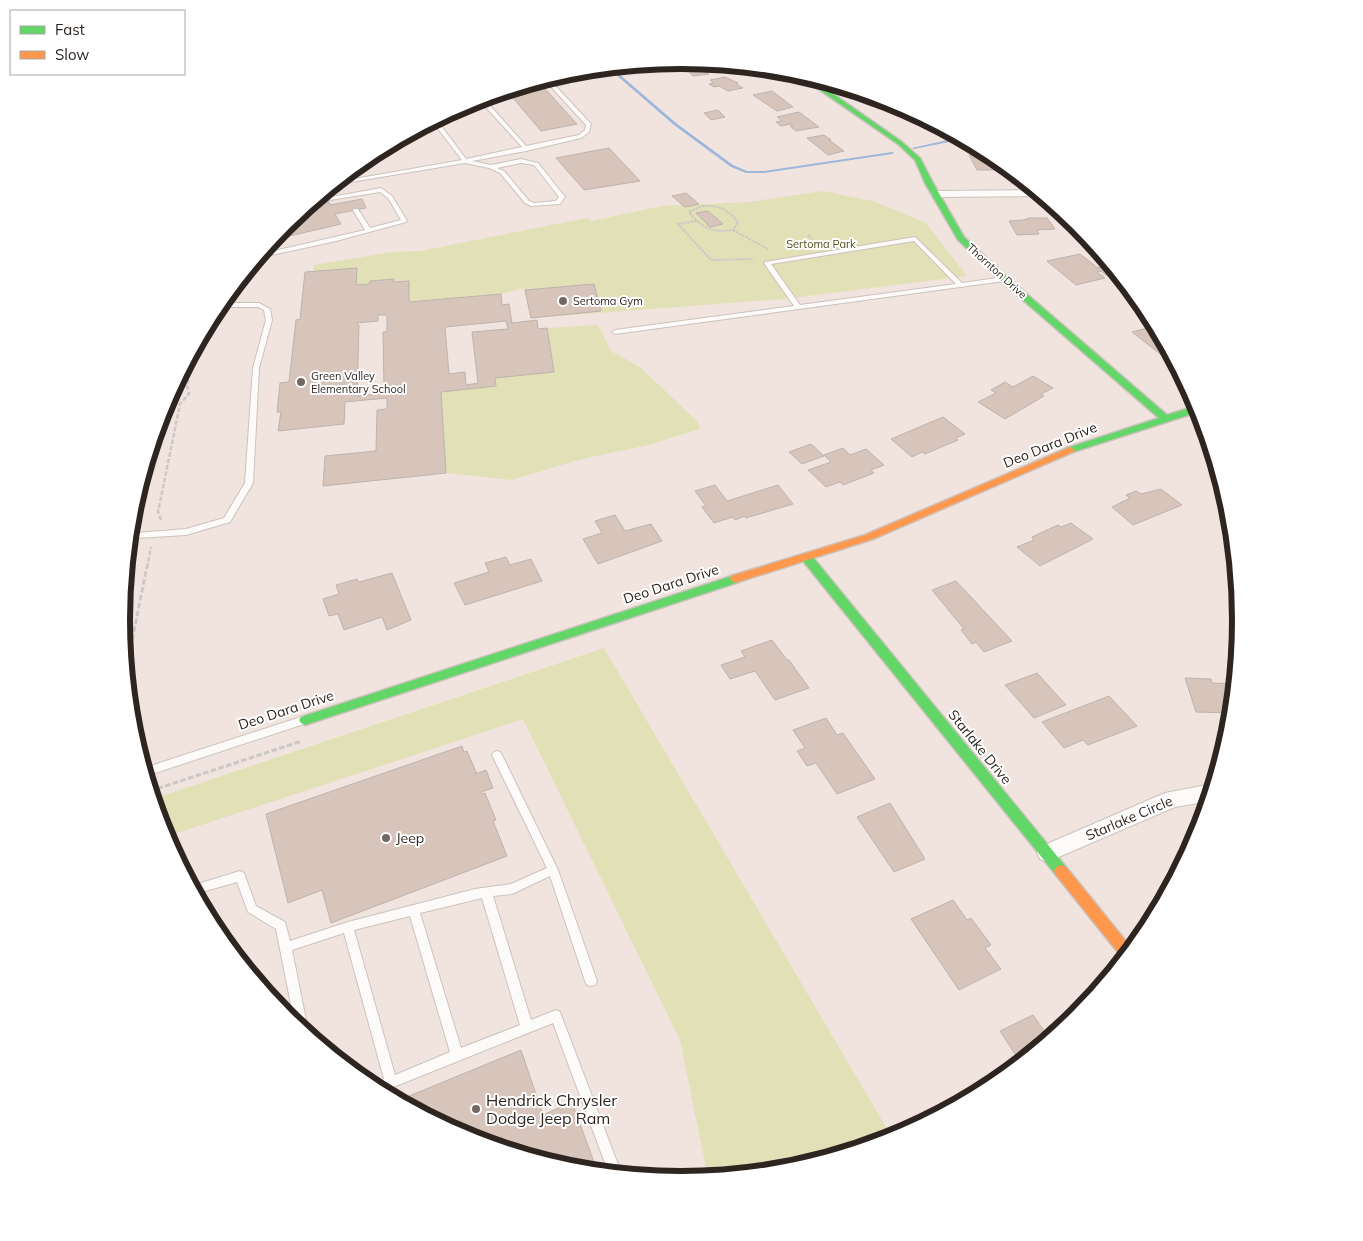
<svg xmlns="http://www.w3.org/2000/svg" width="1363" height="1241" viewBox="0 0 1363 1241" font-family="Mulish,sans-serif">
	<rect width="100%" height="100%" fill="#f1e4de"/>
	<path fill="#e2e0b6" d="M822 191 873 201 926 223 967 276 784 299 531 318 524 288 501 294 409 302V281L393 282V279L370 281V284L356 285V268L314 272V265L392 252 420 251 587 218 591 221 662 206 749 202Z
		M598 325 611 351 640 367 698 422 700 429 648 445 578 460 512 480 446 473 441 392 496 386 495 378 554 372 547 328Z
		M604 648 893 1139 791 1170 708 1178 680 1040 523 719 165 837 164 835 153 799Z"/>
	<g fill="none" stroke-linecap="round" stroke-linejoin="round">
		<path fill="#9cb7da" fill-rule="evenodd" d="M607 67H611L676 123 733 165 747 171H764L892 152 894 153 892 154 764 173H746L731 167 674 125Z
			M961 137 964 139 914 149 912 148Z"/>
	</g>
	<path fill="#d7c4bb" stroke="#bdb3ae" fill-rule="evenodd" d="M677 60 697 62 709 74 693 76Z
		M725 77 738 83 736 84 743 88 728 91 719 86 714 87 709 84 714 83 710 80Z
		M538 81 577 124 541 131 507 91Z
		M772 91 793 107 777 111 753 95Z
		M718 110 725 117 711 120 704 113Z
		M799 112 819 127 796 131 790 126H793L791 124 781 126 776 122 782 121 777 117Z
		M921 116H922L949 131 943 132Z
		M824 135 831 140H829L844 151 828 155 807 138Z
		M609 148 640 181 584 190 556 158Z
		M985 154 988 159H998L1011 170H977L969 155Z
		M686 193 699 204 685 207 672 196Z
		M362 199 366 208 335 214 341 224 281 238 279 232 285 224 308 206 329 202 330 205Z
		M708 211 723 224 710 227 696 213Z
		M1029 218H1047L1055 229 1037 230 1039 234 1017 235 1009 221 1024 220Z
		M1080 254 1098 268 1111 265 1118 273 1106 275 1101 271 1097 272 1105 278 1076 285 1047 261Z
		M357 268 356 285 370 284V281L394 279 393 282 409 281V302L501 294 502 305 509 304 512 323 537 320 538 329 547 328 554 372 495 378 496 386 441 392 446 473 323 486 325 456 376 451 377 410 387 409V398L345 402 344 424 278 431 281 412H277L280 383 289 382 296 320 300 319 305 272ZM378 315H387V332H383L384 390H387V393L357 396 359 325 356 323 378 321ZM506 321 508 329 472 332 478 383 466 385 465 372 449 374 445 327Z
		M1126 283 1137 296 1132 297 1116 286Z
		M594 284 601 311 531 318 525 290Z
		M1155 326 1157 327 1175 360 1169 361 1132 332Z
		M1033 376 1053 388 1041 394 1044 396 1005 419 978 402 996 393 991 390 1005 382 1013 387Z
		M943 417 965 434 956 438 958 440 925 454 922 452 912 457 891 439Z
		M811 444 824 456 802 464 789 452Z
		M843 448 850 455 866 449 884 465 871 470 874 473 843 485 840 482 826 487 808 470 831 462 824 455Z
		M715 485 727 501 778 485 793 504 746 518 745 516 735 520 733 517 714 523 702 507 706 506 695 491Z
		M1161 489 1182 505 1133 525 1112 507 1130 498 1126 495 1136 491 1141 494Z
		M615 515 625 531 651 524 662 541 598 564 583 539 602 533 595 521Z
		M1071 523 1093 539 1040 566 1017 547 1034 540 1032 537 1058 525 1061 527Z
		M506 557 510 565 531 559 542 581 465 605 454 583 489 572 485 563Z
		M392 573 411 620 387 630 382 617 344 630 338 614 329 616 323 599 339 594 336 585 357 579 359 582Z
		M956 581 1012 641 984 652 976 642 972 644 961 630 964 629 932 590Z
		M772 640 787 660H789L809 688 775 700 755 671 730 679 721 665 745 657 741 651Z
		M1037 673 1066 705 1034 718 1005 685Z
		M1185 678 1211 679 1212 683 1236 684 1233 713 1196 712Z
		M1109 696 1137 726 1088 745 1083 740 1064 748 1042 722Z
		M826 718 837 735 843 733 875 779 837 794 816 763 807 766 797 751 805 748 793 730Z
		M462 746 464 752 467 751 476 772 475 774 486 770 493 788 481 792 482 794 485 793 496 820 493 821 507 856 331 923 322 890 288 903 266 814Z
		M890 803 925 859 894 872 857 817Z
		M953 900 967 920 971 918 991 945 985 948 1001 969 959 990 911 919Z
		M1033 1015 1050 1039 1013 1070 1009 1065 1019 1060 1000 1031Z
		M521 1050 543 1115 572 1102 598 1173 572 1170 467 1138 397 1101Z"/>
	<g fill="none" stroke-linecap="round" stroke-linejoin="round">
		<defs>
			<path id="lane" d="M548 78 591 124 589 132 581 138 526 151 472 161 491 165 521 159 538 163 565 197 560 204 531 206 525 203 500 173 489 168 465 163 333 185 337 182 462 160 432 121 436 119 466 159 522 147 483 104 473 101 478 99 487 102 526 146 579 135 585 130 586 125 544 79ZM521 163 534 165 559 197 556 201 534 203 529 201 504 171 497 168Z
				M375 152 377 158 363 160 367 157 372 156 371 154Z
				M381 188 392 196 407 221 406 222 336 241 258 258 261 254 365 230 353 210 354 209H358L370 228 401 220 388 198 380 192 311 203 315 200Z
				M915 237 962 283 1004 277 1007 279 1004 281 615 334 612 332 615 330 794 306 764 263 765 262ZM914 241 956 284 800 305 771 264Z
				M220 303H259L270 309 272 320 259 368 253 483 230 522 186 535 136 538 131 560 127 563 130 528 140 484 156 432 159 434 137 533 186 529 224 518 245 483 253 368 266 320 264 310 258 307H218Z
				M304 716 307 717 309 720 307 723 146 776 144 768Z
				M497 751 500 752 502 755 558 870 597 981 595 985 591 986 587 985 585 981 550 876 512 894 493 896 531 1020 556 1010 560 1012 622 1175 609 1174 553 1023 381 1092 369 1086 384 1079 344 933 292 950 308 1030 306 1034 295 1025 276 929 248 912 237 882 195 894 191 886 240 871 244 873 256 906 285 922 290 941 348 922 475 889 511 884 547 868 492 755 494 752ZM482 898 520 1025 461 1048 420 913ZM410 916 450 1052 395 1075 354 930Z"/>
			<path id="street" d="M1036 190 1043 196 936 197 930 194 936 191Z
				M1212 784 1215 785 1210 801 1175 807 1047 862 1040 859 1037 853 1040 847 1165 793Z"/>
			<path id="fast" d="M798 73 806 75 902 142 920 158 933 183 964 237 1007 277 1167 415 1199 405 1201 411 1073 452H1067L1065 450 1067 448 1159 418 1001 281 958 240 925 183 915 160 898 144 798 75Z
				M807 554 811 555 1066 867 1068 871 1066 875 1061 877 1056 875 803 561 802 558Z
				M735 575 740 579 739 582 305 725 301 723 299 720 301 717Z"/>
			<path id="slow" d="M1070 447 1075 450 1073 452 873 539 735 583 730 579 731 576 865 535Z
				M1061 865 1066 867 1133 950 1124 960 1056 875 1054 871 1056 867Z"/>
		</defs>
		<use href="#lane" stroke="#ccc2bd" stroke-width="2"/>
		<use href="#street" stroke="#ccc2bd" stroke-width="2"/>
		<use href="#fast" stroke="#ccc2bd" stroke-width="3"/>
		<use href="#slow" stroke="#ccc2bd" stroke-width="3"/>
		<path stroke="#ccc8c6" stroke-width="2" stroke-dasharray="2.5 1" stroke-linecap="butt" d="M702 206C718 205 729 209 738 223L733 230C712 233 702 228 689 212Z
			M677 224 696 221
			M678 224 711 260 754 259
			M733 230 768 249
			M808 235 815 242"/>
		<path stroke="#ccc8c6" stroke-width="2.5" stroke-dasharray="4.5 2" stroke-linecap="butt" d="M161 520 158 512 180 404 189 394 187 385 193 361
			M147 568 151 547"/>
		<path stroke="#ccc8c6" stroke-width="3" stroke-dasharray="5.5 2.5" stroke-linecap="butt" d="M126 671 147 566
			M150 791 302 741"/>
		<use href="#lane" fill="#fdfbfa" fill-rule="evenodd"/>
		<use href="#street" fill="#fdfbfa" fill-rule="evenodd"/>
		<use href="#fast" fill="#63d668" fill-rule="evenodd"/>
		<use href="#slow" fill="#ff974d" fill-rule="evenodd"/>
	</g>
	<g fill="#726863" stroke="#fff" stroke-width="2">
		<circle cx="563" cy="301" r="5"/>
		<circle cx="301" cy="382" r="5"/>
		<circle cx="386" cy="838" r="5"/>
		<circle cx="476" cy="1109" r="5"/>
	</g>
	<g text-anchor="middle" stroke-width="4" stroke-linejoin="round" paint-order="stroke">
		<g font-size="11" fill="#4f511d" stroke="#fff">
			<text x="821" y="248">Sertoma Park</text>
		</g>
		<g font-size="11" fill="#2e2521" stroke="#fff">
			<text transform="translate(997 271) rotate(42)" y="4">Thornton Drive</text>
		</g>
		<g font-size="11" fill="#2e2521" stroke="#fff" text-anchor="start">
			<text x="573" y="305">Sertoma Gym</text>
			<text x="311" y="380">Green Valley<tspan x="311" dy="13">Elementary School</tspan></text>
		</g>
		<g font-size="14" fill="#2e2521" stroke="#fff">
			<text transform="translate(1050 445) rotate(-22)" y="5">Deo Dara Drive</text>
			<text transform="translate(671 584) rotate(-18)" y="5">Deo Dara Drive</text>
			<text transform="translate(286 710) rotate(-18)" y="5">Deo Dara Drive</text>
			<text transform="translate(980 747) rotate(51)" y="5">Starlake Drive</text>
			<text transform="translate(1129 818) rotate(-23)" y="5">Starlake Circle</text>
		</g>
		<g font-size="14" fill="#2e2521" stroke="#fff" text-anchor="start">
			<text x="396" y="843">Jeep</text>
		</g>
		<g font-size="16" fill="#2e2521" stroke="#fff" text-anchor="start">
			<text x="486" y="1106">Hendrick Chrysler<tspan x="486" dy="18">Dodge Jeep Ram</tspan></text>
		</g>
	</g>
	<path d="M0 0H1363V1241H0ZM130 620a551 551 0 1 1 1102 0a551 551 0 1 1-1102 0Z" fill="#fff" fill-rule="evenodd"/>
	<path fill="none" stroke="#2e2521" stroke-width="6" d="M130 620a551 551 0 1 1 1102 0a551 551 0 1 1-1102 0Z"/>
	<rect x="10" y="10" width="175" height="65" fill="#ffffff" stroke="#aba8a6"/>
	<rect x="20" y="26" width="25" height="8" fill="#63d668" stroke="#aba8a6"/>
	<text x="55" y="35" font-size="15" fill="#2e2521">Fast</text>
	<rect x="20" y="51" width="25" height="8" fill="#ff974d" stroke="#aba8a6"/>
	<text x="55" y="60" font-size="15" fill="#2e2521">Slow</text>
</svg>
